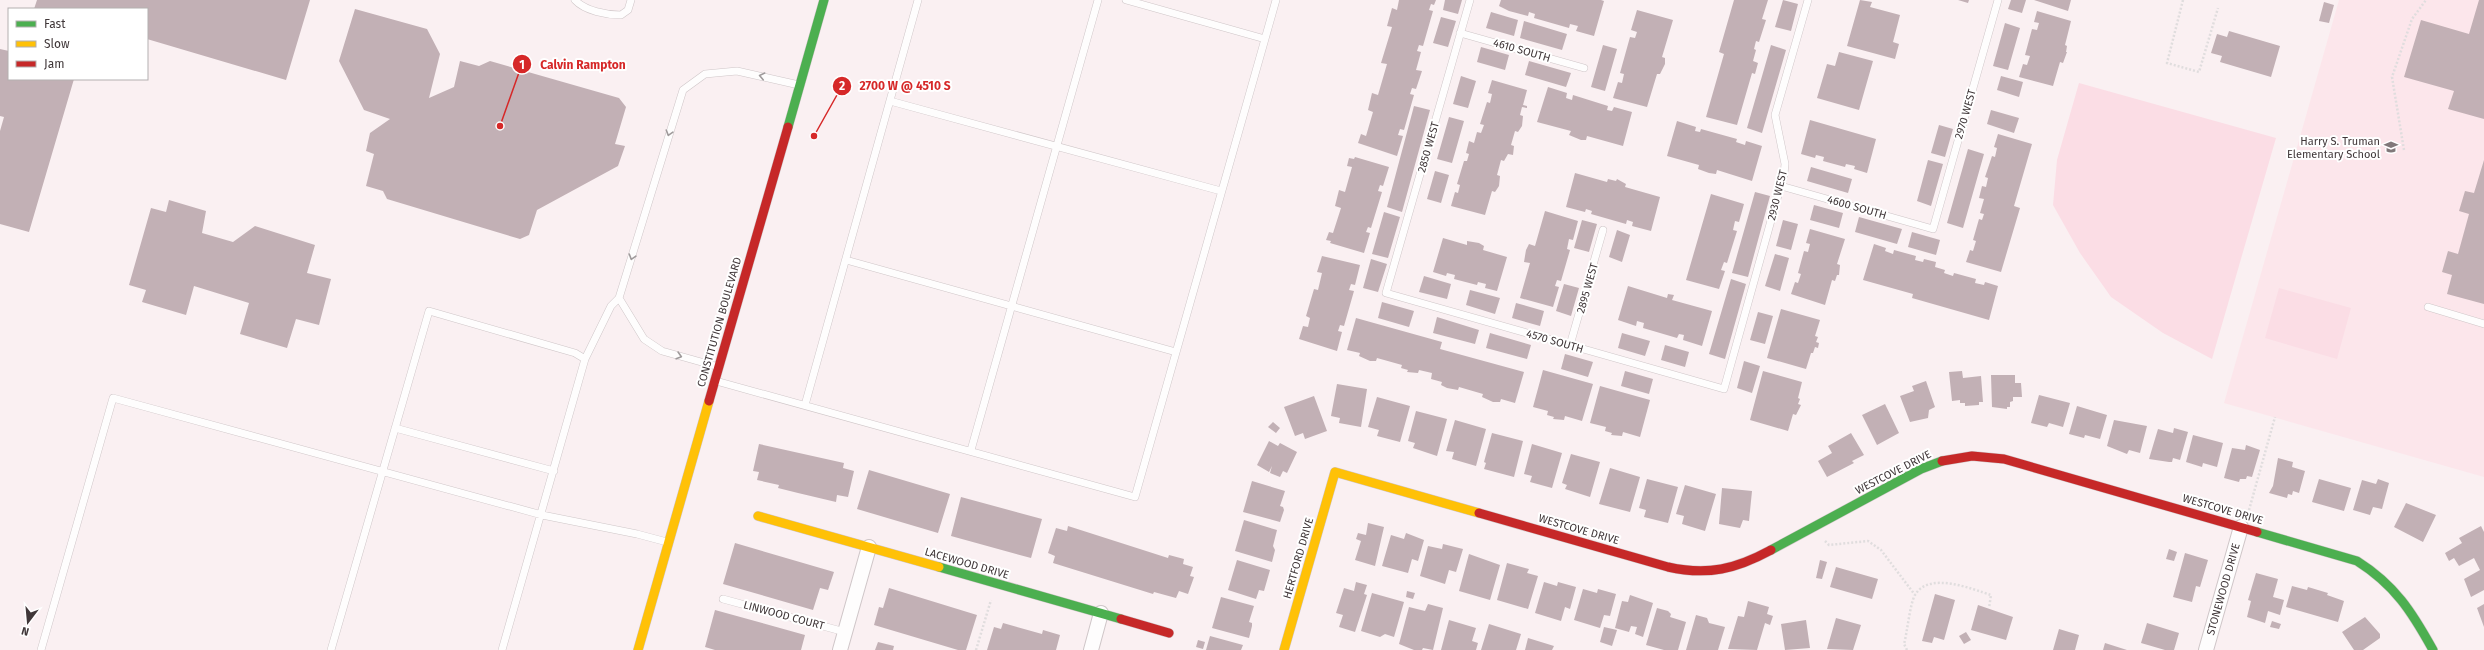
<svg xmlns="http://www.w3.org/2000/svg" width="2484" height="650" viewBox="0 0 2484 650" font-family="'Fira Sans',sans-serif">
	<rect width="100%" height="100%" fill="#faf0f2"/>
	<path fill="#fce6eb" d="M2339 0H2484V477L2224 403Z"/>
	<path fill="#fbdde5" d="M2079 83 2276 138 2212 359 2163 333 2111 297 2080 253 2053 205 2057 160Z
		M2279 288 2351 308 2337 359 2265 338Z"/>
	<path fill="#c2b0b5" d="M37 0H310L286 80 147 39V9H34Z
		M1399 0H1436L1434 5 1431 4 1429 10 1433 11 1423 46 1419 45 1417 51 1421 52 1416 70 1422 71 1416 89 1412 88 1410 94 1414 95 1404 130 1400 129 1398 135 1403 136 1397 156 1358 143 1361 134 1366 136 1373 112 1368 110 1372 93 1378 95 1387 64 1381 63 1392 27 1387 26 1392 8 1397 10Z
		M1445 0H1462L1458 14 1443 10Z
		M1501 0H1601L1604 1 1594 36 1576 31 1578 26 1570 24 1569 28 1534 18 1535 14 1529 12 1528 16 1509 11 1499 6Z
		M1734 0H1768L1762 19 1766 20 1759 42 1756 41 1754 49 1756 50 1753 61 1758 63 1755 74 1752 73 1737 125 1706 117 1724 54 1719 52Z
		M1783 0 1798 4 1791 31 1775 27Z
		M1860 0 1872 2 1870 7 1900 15 1893 42 1899 44 1895 59 1847 46Z
		M1958 0H1969L1968 3Z
		M2011 0H2026L2022 13 2008 9Z
		M2034 0H2071L2068 11Z
		M2479 0H2484V119L2448 109 2454 91 2404 77 2421 20 2469 34Z
		M2324 2 2334 5 2329 23 2319 21Z
		M355 9 427 29 440 54 429 98 454 87 460 61 479 66 490 61 619 98 626 107 615 144 625 146 618 166 537 210 529 235 520 239 387 199 383 191 366 186 374 154 366 151 370 133 390 119 364 110 339 61Z
		M1637 10 1673 20 1662 57 1665 58V64L1660 74H1657L1647 107 1613 98 1618 82 1622 83 1624 74 1620 73 1630 37 1635 38 1637 32 1631 30Z
		M2037 11 2071 21 2065 45 2067 46 2066 52H2067L2063 63 2060 62 2053 86 2019 77 2023 64 2027 65 2030 56 2025 55 2032 29 2037 30 2039 23 2034 22Z
		M1491 12 1518 20 1514 36 1486 28Z
		M1441 17 1456 21 1448 47 1433 43Z
		M1524 21 1567 34 1562 50 1520 38Z
		M2005 23 2020 28 2008 70 1993 66Z
		M2229 31 2280 46 2271 77 2220 62 2222 56 2211 53 2217 34 2227 37Z
		M1603 45 1617 49 1605 91 1591 87Z
		M1771 45 1786 50 1762 133 1747 128Z
		M1481 47 1509 55 1505 70 1477 62Z
		M0 49 9 51V79H74L29 232 0 224V131L4 117 0 116Z
		M1839 52 1873 61 1859 110 1817 98 1827 64 1835 66Z
		M1529 61 1571 73 1566 87 1525 75Z
		M1461 76 1476 81 1468 108 1453 104Z
		M2001 76 2023 82 2019 97 1997 90Z
		M1492 80 1527 90 1523 105 1527 106V108L1522 107 1520 115 1523 116 1522 126 1518 132 1515 131 1511 145 1514 146 1513 155 1508 154 1504 161 1501 160 1497 175 1500 176 1499 186 1495 192 1492 191 1485 215 1451 206 1455 192 1458 193 1460 185 1457 184 1464 161H1467L1469 154 1466 153 1469 141 1474 143 1477 132 1481 133 1484 125 1480 124 1487 102 1490 103 1492 94 1488 93Z
		M1548 87 1567 93 1566 98 1572 100 1573 95 1608 106 1607 110 1612 111 1614 107 1632 112 1623 146 1587 136 1586 140H1581L1569 135 1571 131 1537 122Z
		M1414 106 1430 110 1402 212 1387 207Z
		M1991 110 2019 118 2014 133 1987 124Z
		M1449 117 1464 121 1452 163 1437 159Z
		M1810 120 1876 139 1867 173 1854 169 1855 166 1846 164 1845 167 1823 161 1824 157 1816 155 1815 158 1801 154Z
		M1677 121 1696 127 1695 131 1700 132 1701 129 1737 139 1736 142 1745 145 1746 141 1762 146 1752 181 1717 170 1716 174 1709 173 1698 169 1699 165 1667 156Z
		M1939 125 1953 129 1945 157 1931 153Z
		M1998 134 2032 144 2014 206 2020 208 2001 272 1966 262 1970 250 1973 251 1976 241 1973 240 1979 219 1982 220 1984 214 1980 213 1984 199 1979 198 1982 186 1986 187 1988 178 1985 177 1992 156 1995 157 1997 148 1994 147Z
		M1968 149 1984 154 1963 228 1947 223Z
		M1355 157 1389 167 1383 186 1380 185 1378 191 1382 192 1371 228 1368 227 1366 232 1370 233 1364 253 1330 243 1331 241 1326 240 1329 232 1333 233 1341 208 1335 206 1339 190 1345 192 1352 167 1347 166 1349 158 1354 159Z
		M1928 160 1943 164 1931 206 1917 201Z
		M2484 160V304L2447 294 2452 275 2442 272 2448 251 2458 254 2469 214 2459 211 2465 191 2474 193Z
		M1811 167 1852 179 1848 193 1807 181Z
		M1435 171 1449 175 1441 203 1427 199Z
		M1575 173 1607 182 1608 179 1616 181 1617 179 1626 184 1625 187 1660 197 1651 231 1632 226 1633 222 1627 220 1626 224 1591 214 1592 211 1586 209 1585 212 1566 207Z
		M1755 192 1770 196 1748 277 1732 273Z
		M1711 194 1744 204 1739 222 1735 221 1733 230 1737 231 1727 263 1724 262 1721 270 1725 271 1719 289 1686 280Z
		M169 200 206 211 202 233 233 242 255 226 315 245 307 273 331 279 319 325 296 319 287 348 240 334 249 303 194 286 186 315 142 302 146 290 129 285 151 208 166 212Z
		M1814 205 1843 213 1839 228 1810 220Z
		M1545 211 1578 221 1573 240 1569 239 1567 249 1570 250 1561 281 1557 280 1555 286 1559 287 1553 307 1520 298 1530 263 1524 262 1526 250 1529 244 1535 246Z
		M1384 212 1400 217 1388 258 1372 254Z
		M1859 217 1902 229 1897 244 1855 232Z
		M1582 220 1597 224 1589 252 1574 248Z
		M1783 220 1798 224 1791 250 1776 246Z
		M1810 229 1845 239 1837 264 1840 265 1839 275H1837L1835 281 1832 280 1825 305 1791 294 1795 282 1798 283 1801 274 1798 273 1804 251 1808 252 1810 244 1806 243Z
		M1617 230 1630 235 1622 262 1609 257Z
		M1912 232 1940 240 1936 255 1908 247Z
		M1443 238 1467 245V241L1479 243 1484 246 1483 250 1507 257 1497 291 1485 288 1486 284 1478 282 1477 285 1454 279 1455 275 1447 273 1446 276 1433 272Z
		M1874 244 1886 248 1885 251 1893 254 1894 250 1916 256 1915 260 1923 262 1924 259 1936 262 1935 267 1945 270 1944 273 1953 276 1954 273 1976 279 1975 283 1984 285 1985 282 1998 286 1989 320 1912 298 1913 294 1863 280Z
		M1775 254 1789 258 1780 291 1765 286Z
		M1322 256 1360 265 1355 285 1351 284 1349 290 1354 291 1344 326 1340 325 1338 331 1342 332 1337 351 1299 339 1303 326 1308 327 1310 318 1306 316 1314 289 1318 290 1322 273 1317 272Z
		M1371 259 1387 264 1378 292 1363 288Z
		M1424 276 1451 284 1447 299 1419 292Z
		M1731 279 1746 284 1725 359 1709 354Z
		M1564 284 1579 288 1571 316 1556 311Z
		M1628 286 1667 298 1668 294 1674 295 1672 300 1712 311 1702 346 1683 340 1684 335 1679 334 1677 338 1643 328 1644 323 1637 321 1636 326 1618 320Z
		M1470 290 1500 298 1495 314 1466 305Z
		M1382 302 1414 311 1409 327 1378 318Z
		M1516 303 1544 311 1540 326 1512 318Z
		M1781 309 1820 320 1815 336 1818 337 1816 342 1819 343 1818 348 1815 347 1813 353H1811L1806 369 1767 358Z
		M1758 312 1773 316 1765 344 1750 340Z
		M1437 317 1479 330 1475 344 1433 333Z
		M1356 318 1442 342 1440 349 1524 372 1515 403 1501 399 1500 402H1493L1482 397 1483 394 1459 387 1458 390 1447 388 1441 385 1442 382 1431 379 1432 373 1419 370 1418 373 1407 372 1408 370 1401 368 1402 365 1377 358 1376 361H1370L1359 356 1360 353 1347 350Z
		M1490 333 1531 345 1527 359 1486 348Z
		M1622 333 1650 341 1645 356 1618 348Z
		M1665 345 1689 352 1685 367 1661 360Z
		M1565 354 1593 362 1588 377 1561 369Z
		M1744 361 1760 366 1752 393 1737 388Z
		M1543 370 1593 384 1582 421 1565 416 1564 420 1553 419 1554 417 1547 415 1548 411 1533 407Z
		M1625 371 1653 379 1649 394 1621 386Z
		M1763 371 1802 382 1798 398 1800 399 1798 404 1801 405 1796 415 1793 414 1788 431 1750 420Z
		M1962 371 1963 378 1981 376 1983 402H1979V405L1965 406V403H1960V400L1952 401 1949 372Z
		M1991 375H2015V383H2021L2022 397H2013V401L2010 402V407H2007V409L1992 407Z
		M1926 381 1935 407 1929 410 1928 418 1910 422 1900 396 1914 391 1912 386Z
		M1337 384 1367 389 1361 427 1339 423 1340 418 1331 416Z
		M1600 386 1650 400 1640 437 1623 432 1622 436 1611 435 1612 433 1605 431 1606 427 1590 423Z
		M2039 395 2070 403 2063 427 2049 423 2047 427 2031 423Z
		M1314 396 1327 431 1305 439 1303 433 1295 436 1284 407Z
		M1377 397 1410 406 1400 442 1377 436 1379 430 1368 427Z
		M1885 404 1899 433 1877 445 1862 415Z
		M2077 406 2107 415 2100 439 2085 435 2084 438 2069 434Z
		M1416 411 1447 419 1437 456 1413 448 1415 443 1408 441Z
		M1455 420 1486 429 1476 466 1452 459 1454 452 1446 451Z
		M2114 420 2147 426 2140 453 2129 450 2127 454 2107 446Z
		M1273 422 1280 428 1276 433 1268 427Z
		M2174 428 2188 432 2180 460 2173 458 2172 462H2169L2149 459 2158 429 2173 433Z
		M1492 433 1523 441 1514 477 1484 469 1486 463 1484 462Z
		M1851 433 1864 455 1852 461 1854 463 1827 477 1818 461 1832 453 1828 446Z
		M2193 435 2223 443 2217 467 2203 463 2202 467 2186 462Z
		M1269 441 1278 446 1280 443 1297 452 1287 473 1283 471 1280 477 1270 473 1272 466 1269 472 1257 465Z
		M759 444 844 463 843 468 854 471 848 497 837 495 836 502 798 493 778 488 779 485 757 480 759 472 753 471Z
		M1532 444 1562 453 1552 488 1530 482 1532 476 1524 474Z
		M2246 445 2260 450 2252 477 2247 476 2246 479H2240L2239 482 2224 478 2232 448 2245 450Z
		M1571 454 1600 462 1590 497 1565 489 1567 485 1562 483Z
		M2278 458 2293 462 2292 467 2305 471 2299 493 2293 491 2292 495 2288 494 2287 498 2269 493 2273 486Z
		M1610 468 1640 477 1630 512 1599 504Z
		M869 470 950 494 938 533 857 509Z
		M1647 479 1678 487 1668 523 1644 517 1646 510 1639 508Z
		M2319 479 2351 488 2344 511 2312 502Z
		M2378 479 2389 483 2382 509 2373 507 2370 515 2353 510 2362 480 2376 484Z
		M1252 481 1285 491 1280 506 1283 507 1284 510 1280 522 1243 512Z
		M1685 485 1716 494 1705 531 1682 524 1684 516 1676 514Z
		M1722 488 1752 491 1749 521 1743 520 1740 528 1719 524Z
		M961 497 1042 519 1031 558 951 536Z
		M2406 503 2436 515 2423 542 2394 527Z
		M1244 520 1277 530 1273 546 1275 550 1272 562 1235 551Z
		M1368 523 1384 527 1375 566 1355 560 1361 541 1356 539 1358 533 1366 535Z
		M1068 526 1168 558 1169 555 1184 559 1183 564 1193 567 1190 576 1194 577 1188 594 1179 591 1176 598 1154 592 1153 594 1053 563 1055 556 1048 553 1056 528 1067 531Z
		M2481 526 2484 532V590L2471 597 2464 579 2480 570 2474 558 2459 566 2454 558 2449 561 2445 553 2462 543 2459 538Z
		M1406 533 1424 540 1418 561 1412 559 1408 573 1382 566 1391 535 1404 539Z
		M735 543 834 572 828 590 820 588 813 610 723 584Z
		M1443 544 1463 549 1456 572 1449 570 1445 584 1420 576 1428 546 1442 549Z
		M2169 549 2177 552 2174 561 2166 559Z
		M2185 553 2208 560 2200 587 2196 586 2192 602 2173 597Z
		M1469 554 1500 565 1490 600 1459 591Z
		M1237 560 1270 570 1264 591 1259 590 1256 599 1228 590Z
		M1820 560 1827 562 1822 579 1816 578Z
		M1507 563 1529 569 1527 573 1538 576 1528 609 1497 600Z
		M1836 567 1878 579 1872 599 1830 587Z
		M2256 573 2278 579 2273 597 2284 600 2280 615 2268 611 2265 623 2247 617 2251 601 2248 600Z
		M1356 582 1367 585 1364 594 1367 595 1355 632 1339 627 1343 615 1336 613 1344 588 1354 591Z
		M1544 582 1557 586 1558 582 1576 587 1570 609 1565 607 1561 621 1535 613Z
		M2292 586 2307 590 2308 587 2328 593 2327 595 2344 601 2338 622 2286 607Z
		M889 588 977 615 966 650H958L874 625 879 607 883 608Z
		M1583 589 1597 593 1598 589 1616 594 1610 616 1604 615 1600 628 1574 620Z
		M1407 591 1415 593 1413 599 1406 597Z
		M1372 593 1404 602 1394 637 1385 634 1380 637 1361 631Z
		M1935 594 1955 600 1944 640 1934 637 1932 643 1922 641Z
		M1630 595 1653 603 1643 637 1635 634 1637 627 1631 626 1629 632 1615 628 1622 601 1628 602Z
		M1221 597 1254 606 1249 622 1252 623V626L1249 638 1212 628Z
		M1748 601 1769 607 1767 614 1773 616 1770 625 1765 623 1757 650 1728 649 1738 616 1744 617Z
		M1428 604 1443 608 1433 650 1423 648 1422 650H1414L1399 644 1409 607 1425 611Z
		M2484 604V627L2477 608Z
		M1978 605 2013 617 2006 640 1971 630Z
		M1657 608 1668 611 1671 614 1670 617 1686 622 1678 650H1664L1646 645Z
		M715 610 805 635 801 650H715L705 647Z
		M1696 615 1707 618 1709 623 1725 627 1718 650H1686Z
		M2365 617 2380 634V638L2363 650H2354L2342 632Z
		M1836 618 1861 625 1853 650 1827 649Z
		M1449 620 1476 628 1472 641 1478 643 1476 650H1441Z
		M1806 620 1810 648 1785 650 1781 624Z
		M2272 621 2281 624 2279 629 2270 627Z
		M1003 623 1042 634 1043 630 1060 635 1056 650H987L994 627 1001 629Z
		M2147 623 2179 633 2174 650H2165L2141 643Z
		M1489 624 1521 634 1516 650H1481Z
		M1604 627 1617 630 1612 646 1600 642Z
		M2059 629 2079 635 2075 650H2053Z
		M1966 632 1971 640 1964 644 1959 636Z
		M1210 636 1243 645 1241 650H1206Z
		M1528 638 1554 646 1552 650H1525Z
		M1198 640 1205 642 1203 649 1196 647Z
		M878 642 894 646 893 650H875Z
		M2105 643 2127 650H2103Z"/>
	<g fill="none" stroke-linecap="round" stroke-linejoin="round">
		<defs>
			<path id="lane" d="M575 0C585 11 607 15 621 15L628 10 631 0
				M1470 0 1386 293 1724 389 1784 174 1785 164 1775 115 1808 0
				M1460 33 1584 68
				M1265 39 1276 0
				M890 101 1221 191
				M1781 186 1933 229 1998 0
				M846 260 1176 352
				M2428 307 2484 324
				M1570 345 1603 230
				M719 367 662 351 644 339 619 298 683 90 705 74 737 71 799 85
				M716 381 1135 497 1265 39 1126 0
				M805 405 918 0
				M395 428 554 471
				M971 450 1098 0
				M723 599 845 632
				M41 650 113 398 542 515 637 534 667 542
				M331 650 429 311 575 353 585 359
				M502 650 585 359 611 306 619 298"/>
			<path id="street" d="M840 650 869 547
				M1091 650 1101 613
				M2206 650 2241 527"/>
			<path id="fast" d="M788 127 824 0
				M2257 532 2357 561C2395 585 2412 612 2433 650
				M1771 550 1921 469 1942 461
				M939 567 1121 619"/>
			<path id="slow" d="M758 516 939 567
				M638 650 709 401
				M1284 650 1335 472 1479 513"/>
			<path id="jam" d="M709 401 788 127
				M1942 461 1972 456 2004 459 2257 532
				M1479 513 1668 567C1708 576 1736 569 1771 550
				M1121 619 1169 633"/>
		</defs>
		<use href="#lane" stroke="#cfc6c8" stroke-width="8"/>
		<use href="#street" stroke="#cfc6c8" stroke-width="16"/>
		<use href="#fast" stroke="#cfc6c8" stroke-width="10"/>
		<use href="#slow" stroke="#cfc6c8" stroke-width="10"/>
		<use href="#jam" stroke="#cfc6c8" stroke-width="10"/>
		<path stroke="#e0ddde" stroke-width="2.5" stroke-dasharray="2 2" stroke-linecap="butt" d="M2183 0 2167 63 2199 72 2218 8
			M2404 150 2392 77 2412 19 2426 0
			M2249 510 2275 417
			M1825 541 1829 545 1868 541 1881 550 1915 595
			M976 650 991 600
			M1907 650 1904 644C1907 634 1910 603 1915 595 1929 571 1972 589 1991 595L1989 608"/>
		<use href="#lane" stroke="#fefdfd" stroke-width="7"/>
		<use href="#street" stroke="#fefdfd" stroke-width="14"/>
		<use href="#fast" stroke="#4caf50" stroke-width="9"/>
		<use href="#slow" stroke="#ffc107" stroke-width="9"/>
		<use href="#jam" stroke="#c62828" stroke-width="9"/>
	</g>
	<defs><path id="oneway-chevron" d="M-2-3.5L2.5 0L-2 3.5" fill="none" stroke-width="1.6" stroke-linecap="round" stroke-linejoin="round"/></defs>
	<g stroke="#9f9a9b">
		<use href="#oneway-chevron" transform="translate(762 76) rotate(-167)"/>
		<use href="#oneway-chevron" transform="translate(669 133) rotate(107)"/>
		<use href="#oneway-chevron" transform="translate(632 257) rotate(107)"/>
		<use href="#oneway-chevron" transform="translate(679 356) rotate(16)"/>
	</g>
	<defs>
		<symbol id="school-bare" viewBox="-9 -9 18 18"><path d="M0-5L7-2L0 1L-7-2ZM-4 1L0 2.5L4 1V4Q0 6-4 4Z" fill="#81787a" stroke="#fff" stroke-width="2.5" paint-order="stroke"/></symbol>
	</defs>
	<g fill-rule="evenodd">
		<use href="#school-bare" x="2381" y="137" width="20" height="20"/>
	</g>
	<g text-anchor="middle" stroke-width="4" stroke-linejoin="round" paint-order="stroke">
		<g font-size="11" fill="#403739" stroke="#fff">
			<text transform="translate(1522 50) rotate(16)" y="4">4610 SOUTH</text>
			<text transform="translate(1965 114) rotate(-74)" y="4">2970 WEST</text>
			<text transform="translate(1428 147) rotate(-74)" y="4">2850 WEST</text>
			<text transform="translate(1777 195) rotate(-76)" y="4">2930 WEST</text>
			<text transform="translate(1857 207) rotate(16)" y="4">4600 SOUTH</text>
			<text transform="translate(1587 288) rotate(-74)" y="4">2895 WEST</text>
			<text transform="translate(719 322) rotate(-74)" y="4">CONSTITUTION BOULEVARD</text>
			<text transform="translate(1555 341) rotate(16)" y="4">4570 SOUTH</text>
			<text transform="translate(1893 472) rotate(-27)" y="4">WESTCOVE DRIVE</text>
			<text transform="translate(2223 509) rotate(16)" y="4">WESTCOVE DRIVE</text>
			<text transform="translate(1579 529) rotate(16)" y="4">WESTCOVE DRIVE</text>
			<text transform="translate(1298 558) rotate(-74)" y="4">HERTFORD DRIVE</text>
			<text transform="translate(967 563) rotate(16)" y="4">LACEWOOD DRIVE</text>
			<text transform="translate(2223 589) rotate(-74)" y="4">STONEWOOD DRIVE</text>
			<text transform="translate(784 615) rotate(15)" y="4">LINWOOD COURT</text>
		</g>
		<g font-size="11" fill="#403739" stroke="#fff" text-anchor="end">
			<text x="2380" y="145">Harry S. Truman<tspan x="2380" dy="13">Elementary School</tspan></text>
		</g>
	</g>
	<path fill="none" stroke="#d62828" stroke-width="1.5" d="M500 126L522 64M814 136L842 86"/>
	<g fill="#d62828" stroke="#fff" stroke-width="1.5">
		<circle cx="500" cy="126" r="4"/>
		<circle cx="814" cy="136" r="4"/>
		<circle cx="522" cy="64" r="10"/>
		<circle cx="842" cy="86" r="10"/>
	</g>
	<g font-size="12" text-anchor="middle" font-weight="bold" fill="#fff">
		<text x="522" y="69">1</text>
		<text x="842" y="90">2</text>
	</g>
	<g font-size="12" text-anchor="middle" font-weight="bold" fill="#d62828" stroke="#fff" stroke-width="4" stroke-linejoin="round" paint-order="stroke">
		<text x="583" y="69">Calvin Rampton</text>
		<text x="905" y="90">2700 W @ 4510 S</text>
	</g>
	<rect x="8" y="8" width="140" height="72" fill="#ffffff" stroke="#b3afb0"/>
	<rect x="16" y="21" width="20" height="6" fill="#4caf50" stroke="#b3afb0"/>
	<text x="44" y="28" font-size="12" fill="#403739">Fast</text>
	<rect x="16" y="41" width="20" height="6" fill="#ffc107" stroke="#b3afb0"/>
	<text x="44" y="48" font-size="12" fill="#403739">Slow</text>
	<rect x="16" y="61" width="20" height="6" fill="#c62828" stroke="#b3afb0"/>
	<text x="44" y="68" font-size="12" fill="#403739">Jam</text>
	<g transform="translate(28 622) rotate(196)" stroke="#ffffff" stroke-width="3" paint-order="stroke">
	<path d="M0-3L7 15L0 10L-7 15Z" fill="#403739"/>
	<text y="-6" font-size="11" font-weight="bold" text-anchor="middle" fill="#403739">N</text>
	</g>
</svg>
